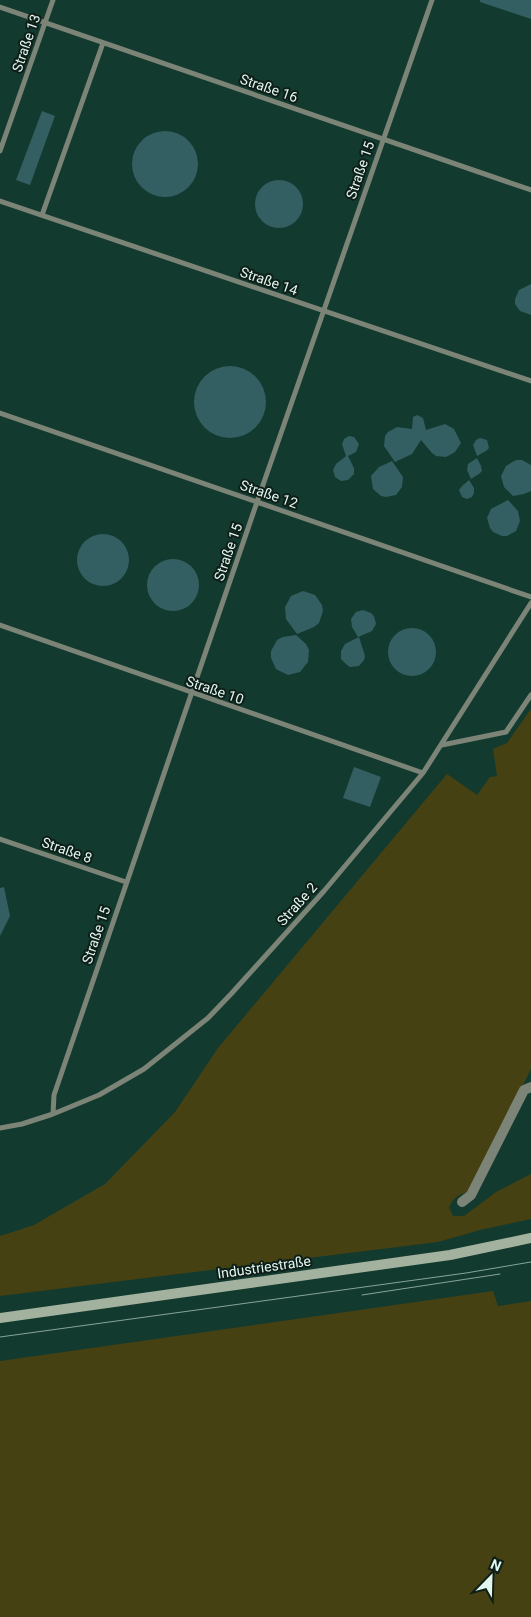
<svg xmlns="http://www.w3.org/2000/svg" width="531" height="1617" viewBox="0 0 531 1617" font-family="Roboto,sans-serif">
	<rect width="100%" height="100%" fill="#133a2f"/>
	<path fill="#464113" d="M531 709V1069L469 1192C459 1194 454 1197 449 1207L453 1216H464L496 1192 531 1174V1219L480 1230 438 1242 0 1296V1236L34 1225 105 1184 175 1112 218 1048 447 774 477 795 490 777 497 776 493 749 507 743Z
		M493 1291 498 1306 531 1301V1617H0V1361Z"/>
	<path fill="#335f63" d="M480 0H531V19L480 2Z
		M42 111 55 116 30 185 16 180Z
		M132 164a33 33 0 1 1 66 0a33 33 0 1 1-66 0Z
		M255 204a24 24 0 1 1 48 0a24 24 0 1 1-48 0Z
		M531 284V315L520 311 515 304V299L519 290Z
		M194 402a36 36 0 1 1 72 0a36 36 0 1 1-72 0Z
		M417 415 423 418 426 430 445 424 454 429 461 443 455 452 446 457 436 456 432 453 421 440 412 454 395 462 384 446 385 436 388 432 397 427 412 429 413 417Z
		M349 436 354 437 359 444 356 452 348 456 354 468V474L348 480 341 481 335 477 333 470 336 464 346 456 342 444 344 439Z
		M480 438 487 440 489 448 486 451 477 456 473 445 476 440Z
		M477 458 481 466 482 471 479 474 471 479 467 470 468 464Z
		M516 460H522L531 465V491L524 494 513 496 504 487 501 476 506 466Z
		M392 461 403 477 402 487 396 495 386 497 381 496 373 489 371 476 379 467Z
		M469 480 474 488V493L472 497 467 499 462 497 459 490 462 486Z
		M508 500 518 511 520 521 516 531 507 536H502L493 532 490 528 487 518 491 509Z
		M77 560a26 26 0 1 1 52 0a26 26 0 1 1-52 0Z
		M147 585a26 26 0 1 1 52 0a26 26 0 1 1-52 0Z
		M303 591 315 595 322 605 323 611 319 623 314 627 297 634 286 619 285 607 291 596Z
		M363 610 371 613 374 616 376 624 372 631 358 637 352 627 351 619 356 612Z
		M388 652a24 24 0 1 1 48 0a24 24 0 1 1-48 0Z
		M296 635 306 644 309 650 308 662 300 672 288 675 276 669 271 658V651L277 640 283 637Z
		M359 637 365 656 364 660 359 666 350 667 347 665 341 659V651L345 644Z
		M354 767 381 777 370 807 343 798Z
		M4 887 10 916 0 936V888Z"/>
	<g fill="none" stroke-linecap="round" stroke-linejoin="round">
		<path stroke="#7b8477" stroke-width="5" d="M0 7 531 190
			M0 151 53 0
			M0 201 531 381
			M42 215 103 43
			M0 413 531 597
			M0 625 423 773
			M442 745 506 732 531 695
			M0 839 126 882
			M53 1114 54 1095 257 502 432 0
			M0 1128 22 1124 53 1114 99 1095 144 1069 208 1018 231 994 324 891 423 773 531 603"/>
		<path stroke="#7b8477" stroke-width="10" d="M462 1202 471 1195 524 1090 531 1087"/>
		<path stroke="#a3b29e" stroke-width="10" d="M0 1318 450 1255 531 1238"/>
		<path stroke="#87a49b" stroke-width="1" d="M362 1295 500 1274
			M0 1337 466 1273 531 1262"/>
	</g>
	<g text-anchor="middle" stroke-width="4" stroke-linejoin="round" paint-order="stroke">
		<g font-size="14" fill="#e2f7ef" stroke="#0e1e18">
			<text transform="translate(26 43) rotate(-71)" y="5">Straße 13</text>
			<text transform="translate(269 88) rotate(19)" y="5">Straße 16</text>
			<text transform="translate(360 170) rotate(-71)" y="5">Straße 15</text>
			<text transform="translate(269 281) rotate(19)" y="5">Straße 14</text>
			<text transform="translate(269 494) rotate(19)" y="5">Straße 12</text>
			<text transform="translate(228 552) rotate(-71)" y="5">Straße 15</text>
			<text transform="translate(215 690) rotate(19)" y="5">Straße 10</text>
			<text transform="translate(67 850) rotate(19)" y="5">Straße 8</text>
			<text transform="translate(297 904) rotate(-48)" y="5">Straße 2</text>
			<text transform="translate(96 935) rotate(-71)" y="5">Straße 15</text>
			<text transform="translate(264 1267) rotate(-8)" y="5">Industriestraße</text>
		</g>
	</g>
	<g transform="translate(491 1577) rotate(23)" stroke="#0e1e18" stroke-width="4" paint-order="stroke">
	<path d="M0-4L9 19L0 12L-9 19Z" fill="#e2f7ef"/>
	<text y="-8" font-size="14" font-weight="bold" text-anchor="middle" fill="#e2f7ef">N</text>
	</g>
</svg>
